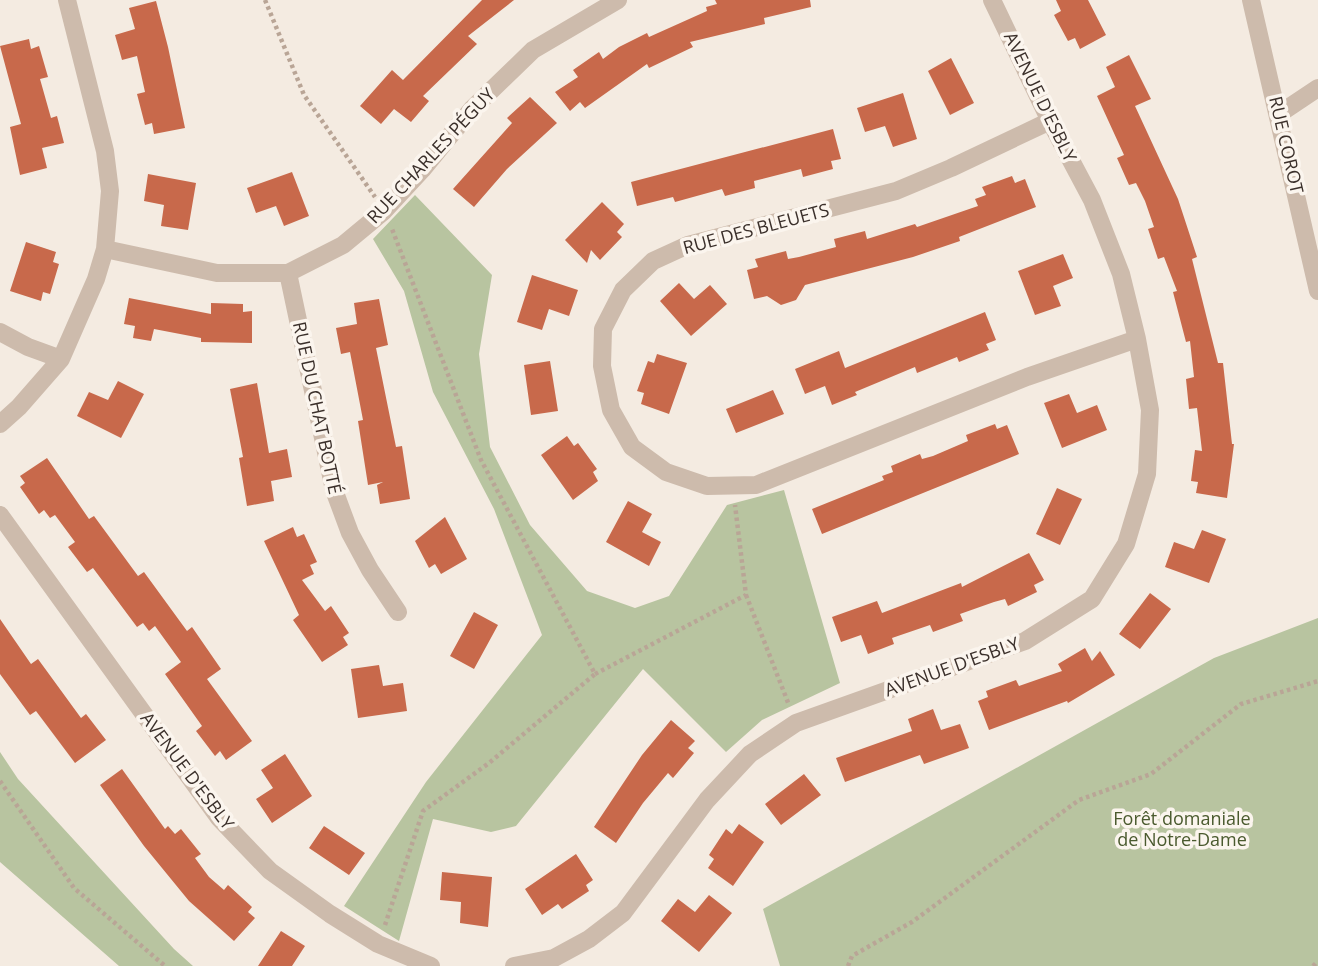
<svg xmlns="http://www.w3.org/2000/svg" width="1318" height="966" viewBox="0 0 1318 966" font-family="'Open Sans',sans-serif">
	<rect width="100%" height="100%" fill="#f4ebe1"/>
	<path fill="#b8c4a0" d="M415 195 492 275 479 354 490 447 530 525 587 591 635 608 669 596 727 505 784 490 840 683 762 720 726 752 643 669 516 826 491 832 433 819 399 941 344 906 426 782 542 635 494 509 433 392 404 291 373 239Z
		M1318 618V966H780L763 909 1214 658Z
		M0 752 18 779 174 949 193 966H119L0 862Z"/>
	<path fill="#c8694b" d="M482 0H514L468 36 477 44 423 96 429 101 411 122 394 109 381 124 360 106 392 70 403 80Z
		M715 0H810L811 7 764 18 765 24 690 42 693 47 649 68 647 64 585 108 580 102 570 111 555 92 578 77 573 70 599 52 603 59 619 47 647 33 649 37 707 11 706 7 717 4Z
		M1056 0H1088L1106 35 1080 49 1075 38 1068 41 1054 15 1061 11Z
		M156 1 168 47 185 128 154 134 152 123 145 125 137 94 145 92 137 56 122 60 115 35 135 29 129 8Z
		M29 39 31 49 39 46 48 77 40 79 51 118 57 116 64 143 42 148 47 168 20 175 10 127 21 124 0 46Z
		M1129 55 1151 99 1135 106 1178 199 1197 257 1192 259 1218 363H1223L1232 444H1234L1227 498 1196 493 1198 482 1191 481 1195 450 1202 451 1197 408 1189 409 1186 379 1194 377 1190 341 1186 342 1173 292 1177 291 1164 257 1158 259 1148 229 1154 227 1145 201 1136 183 1129 185 1117 158 1124 155 1097 96 1115 87 1106 67Z
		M951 58 974 103 950 115 928 71Z
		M903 93 917 139 893 147 885 126 865 132 857 108Z
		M530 97 557 123 507 169 474 207 453 189 512 123 507 118Z
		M833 129 841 159 831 161 833 169 803 177 801 169 754 181 755 188 725 196 722 189 675 202 673 197 637 206 631 182Z
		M292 172 309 216 284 226 276 206 256 213 247 188Z
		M148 174 196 183 188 230 161 226 164 205 144 201Z
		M1012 176 1015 183 1025 179 1036 207 959 237 960 241 913 257 805 285 796 300 781 305 767 296 754 299 747 270 758 267 755 259 786 251 788 259 799 257 836 247 834 239 865 231 867 239 915 224 917 227 978 206 975 199 986 195 982 187Z
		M602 202 624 224 617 232 622 237 600 260 591 250 587 263 565 240Z
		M26 242 56 252 53 262 59 264 50 294 43 292 41 301 10 291Z
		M1063 254 1073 278 1053 286 1061 306 1035 315 1018 271Z
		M532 275 578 290 569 316 549 309 542 330 517 322Z
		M679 283 694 299 710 285 727 304 691 336 660 301Z
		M129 298 211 314V303L243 304V312L252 311V343L201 342V338L154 329 151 341 133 338 135 326 124 324Z
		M379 299 388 345 376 348 396 447 402 446 410 499 380 504 377 485 383 482 368 485 358 421 363 420 350 352 341 354 336 328 357 324 354 303Z
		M985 312 996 340 986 344 989 350 959 362 957 357 917 373 915 367 855 392 857 395 832 405 825 386 805 394 795 369 839 351 845 368Z
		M657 354 687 363 669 414 641 404 644 393 637 391 648 361 654 363Z
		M550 361 558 411 531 415 524 365Z
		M118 381 144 394 121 438 77 416 89 392 108 400Z
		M257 383 269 453 287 449 292 477 271 481 274 501 247 506 239 458 243 457 230 389Z
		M773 390 784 414 736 433 726 409Z
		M1069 394 1077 413 1097 405 1107 430 1062 448 1044 403Z
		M995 424 997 429 1007 425 1019 454 822 534 812 509 884 480 882 476 893 472 891 466 920 454 922 459 933 456 968 441 966 435Z
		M567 436 574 446 578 443 597 469 593 472 598 481 573 500 541 455Z
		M47 458 89 519 94 516 138 576 144 572 187 631 192 627 221 669 207 679 252 741 226 760 220 751 215 756 196 731 202 726 165 674 181 662 155 626 149 631 143 623 137 627 93 568 87 572 68 547 75 542 55 515 50 518 44 510 39 514 20 487 25 483 20 476Z
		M1057 488 1082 499 1060 545 1036 534Z
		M628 501 652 514 642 532 661 542 649 566 606 542Z
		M445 517 467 559 441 574 435 564 429 568 415 541Z
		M293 527 297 537 304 534 317 562 310 565 314 574 302 580 325 611 331 606 349 633 343 637 348 645 322 662 293 620 299 615 264 541Z
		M1202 530 1226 539 1209 583 1165 567 1174 542 1194 549Z
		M1029 553 1044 580 1034 585 1037 592 1008 606 1005 599 994 602 960 614 963 621 933 632 930 625 892 638 894 644 868 654 861 635 841 642 832 617 877 601 882 613 961 583 962 587Z
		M1150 593 1171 609 1140 649 1119 634Z
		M474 612 498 625 474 669 450 656Z
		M0 619 31 664 38 659 81 718 86 714 106 740 75 763 36 711 30 715 0 674Z
		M1085 648 1092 661 1100 651 1115 675 1068 703 1067 701 989 730 978 701 988 697 986 691 1016 680 1019 686 1062 671 1058 664Z
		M379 665 383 686 403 683 407 711 358 718 351 669Z
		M933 709 941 730 960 724 969 748 924 764 920 755 845 782 836 758 912 731 908 719Z
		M671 720 695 741 688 748 694 753 673 778 668 773 643 803 616 843 594 827 642 755Z
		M285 754 312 796 272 823 256 799 273 788 261 770Z
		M122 769 165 829 168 826 175 834 181 829 201 854 195 858 209 877 224 890 228 885 252 907 248 912 255 918 234 941 189 901 144 846 100 785Z
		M804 774 821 795 781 825 765 804Z
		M739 824 764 842 733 886 708 868 714 859 709 855 726 829 732 834Z
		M324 826 365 853 349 875 309 848Z
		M576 854 593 880 586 885 589 891 562 909 558 904 542 915 525 889Z
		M442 872 492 877 488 927 460 923 461 902 440 900Z
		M709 895 732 913 699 952 661 921 678 899 695 912Z
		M281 931 305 946 292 966H258Z"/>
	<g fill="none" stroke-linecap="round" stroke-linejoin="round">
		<path stroke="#b9a596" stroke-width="4.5" stroke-dasharray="3.5 3.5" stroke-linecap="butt" d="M265 0 304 95 375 197
			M746 595 789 705
			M595 674 746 595 735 505
			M0 781 74 888 165 966
			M385 925 423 811 489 763 595 674 481 460 392 229
			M848 966 852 956 912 922 1079 800 1151 774 1241 704 1318 681
			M1313 966 1318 961"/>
		<path stroke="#cdbbac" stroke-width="18" d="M1251 0 1318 291
			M1279 114 1318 88
			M1050 121 951 168 896 191 688 245 653 261 623 290 603 329 602 366 611 410 632 447 666 472 707 486 756 485 1027 377 1137 339
			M105 249 217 273H288L343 245 384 211 422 170 472 109 533 50 618 0
			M288 273 334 490 350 533 370 570 398 612
			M0 332 28 347 61 359
			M0 424 19 407 61 359 96 279 105 249 110 191 105 151 67 0
			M0 515 219 818 270 871 330 914 378 944 431 966
			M514 966 554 958 589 939 623 913 707 800 750 754 796 723 1025 641 1092 599 1126 544 1147 474 1150 410 1137 339 1121 274 1092 200 1050 121 992 0"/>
	</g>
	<g text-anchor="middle" stroke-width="7" stroke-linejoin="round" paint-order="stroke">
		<g font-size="18" fill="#3b302b" stroke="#fbf5ee">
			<text transform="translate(1040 97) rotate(64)" y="6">AVENUE D'ESBLY</text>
			<text transform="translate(1286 145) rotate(77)" y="6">RUE COROT</text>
			<text transform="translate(431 156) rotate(-47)" y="6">RUE CHARLES PÉGUY</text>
			<text transform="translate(756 229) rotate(-15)" y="6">RUE DES BLEUETS</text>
			<text transform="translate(317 408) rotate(78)" y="6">RUE DU CHAT BOTTÉ</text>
			<text transform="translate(952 667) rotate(-20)" y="6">AVENUE D'ESBLY</text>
			<text transform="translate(187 771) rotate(53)" y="6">AVENUE D'ESBLY</text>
		</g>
		<g font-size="18" fill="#4a5a2e" stroke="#fbf5ee">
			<text x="1182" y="825">Forêt domaniale<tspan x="1182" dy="21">de Notre-Dame</tspan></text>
		</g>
	</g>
</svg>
